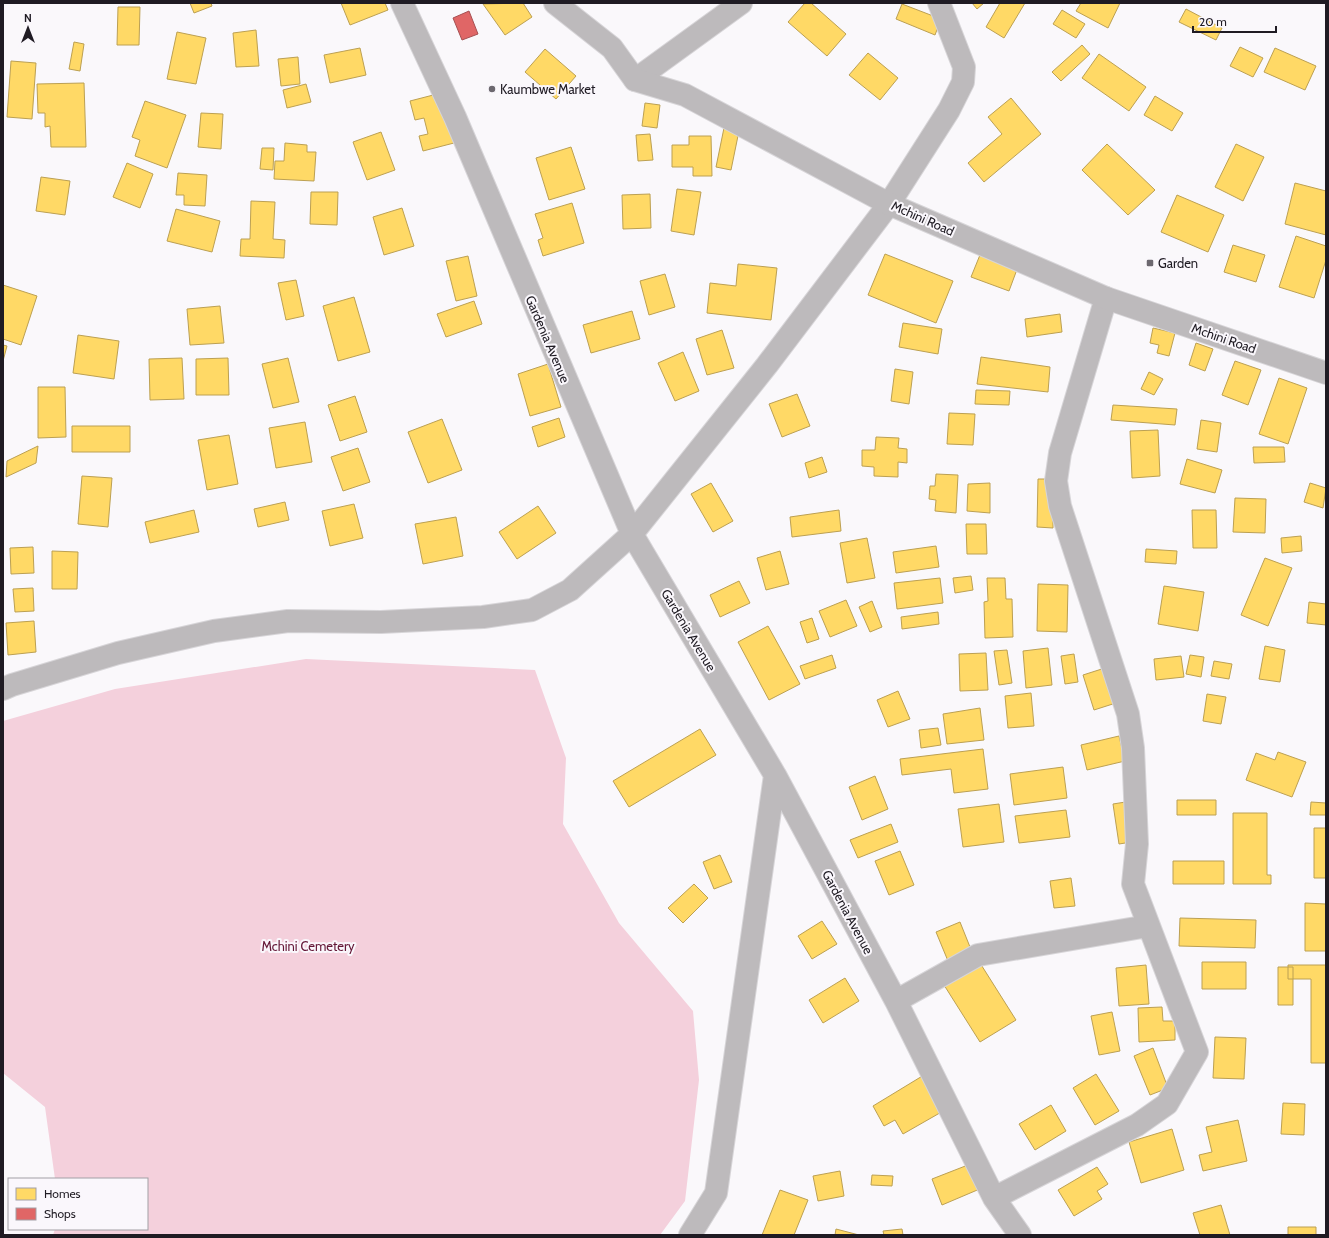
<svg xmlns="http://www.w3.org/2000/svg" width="1329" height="1238" viewBox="0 0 1329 1238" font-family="Cabin,sans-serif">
	<rect width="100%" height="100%" fill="#faf8fb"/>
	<path fill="#f4d0dc" d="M306 659 535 670 566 758 563 824 619 923 693 1011 699 1080 685 1201 660 1235H53L55 1229H147V1179H55L45 1107 3 1073V721L115 689Z"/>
	<path fill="#ffd966" stroke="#bca052" d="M190 3H211L212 6 194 13Z
		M341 3H385L388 10 350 25Z
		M523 3 532 17 505 35 483 4Z
		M805 3H811L846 34 827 56 788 22Z
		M972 3H984L977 9Z
		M1000 3H1025L1004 38 986 27Z
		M1081 3H1120L1108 28 1076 11Z
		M902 4 941 19 935 35 896 19Z
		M118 7H140L139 45H117Z
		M1186 9 1222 28 1216 40 1179 22Z
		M1062 10 1085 24 1076 38 1053 24Z
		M256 30 259 66 236 67 233 33Z
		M177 32 206 38 196 84 167 79Z
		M74 42 84 44 80 71 69 69Z
		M1082 45 1090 54 1061 81 1052 72Z
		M1240 47 1263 58 1253 77 1230 66Z
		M360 48 366 75 330 83 324 55Z
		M1275 48 1316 66 1305 90 1264 72Z
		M545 49 576 76 556 99 525 72Z
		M868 53 898 78 880 100 849 75Z
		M1099 54 1146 87 1129 111 1082 78Z
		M298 57 300 84 281 86 278 59Z
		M11 61 36 63 32 119 7 117Z
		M84 83 86 147H51L50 126 45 127V113H38L37 84Z
		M306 84 311 102 287 108 283 90Z
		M441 93 454 143 423 151 419 136 428 134 424 118 415 120 410 101Z
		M1155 96 1183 113 1172 131 1144 115Z
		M1011 98 1041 134 984 182 968 163 1002 134 988 117Z
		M145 101 186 115 167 168 135 156 140 140 132 137Z
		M645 103 660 105 657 128 642 126Z
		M201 113 223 114 221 149 198 147Z
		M725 123 740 126 731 170 716 167Z
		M381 132 395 170 367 180 353 142Z
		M650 134 653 160 638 161 636 135Z
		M689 136H711L712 176H693V167H672V145H689Z
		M285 143 307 145V152H316L314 181 274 179 275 161H284Z
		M1107 144 1155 190 1128 215 1082 170Z
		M1236 144 1264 157 1243 201 1215 187Z
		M571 147 585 189 549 200 536 158Z
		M262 148H274L273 170 260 169Z
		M127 163 153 174 140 208 113 197Z
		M178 173 207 175 205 206 184 205V195H176Z
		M41 177 70 181 65 215 36 211Z
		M1295 183 1326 191V235L1285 224Z
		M677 189 701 192 694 235 671 231Z
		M311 192H338L337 225 310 224Z
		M650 194 651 228 623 229 622 195Z
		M1177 195 1224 215 1208 252 1161 232Z
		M251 201 275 202 273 239 285 240 284 258 240 256 241 239H250Z
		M572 203 584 243 543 256 538 240 543 238 535 214Z
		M402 208 414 246 384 255 373 217Z
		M176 209 220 221 212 252 167 241Z
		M1296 236 1326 246V260L1314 298 1279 287Z
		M1233 245 1265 255 1256 282 1224 272Z
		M982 250 1019 264 1009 291 971 277Z
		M885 254 953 281 936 323 868 295Z
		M468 256 477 296 456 301 446 261Z
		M738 264 777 268 771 320 707 313 710 283 736 286Z
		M665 274 675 307 649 315 640 281Z
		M296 280 304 316 286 320 278 283Z
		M3 285 37 296 21 345 3 339Z
		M354 297 370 352 338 361 323 306Z
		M474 301 482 324 446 337 437 314Z
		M220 306 224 343 190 345 187 309Z
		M632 311 640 339 591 353 583 325Z
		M1060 314 1062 332 1027 337 1025 319Z
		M903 323 942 329 938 354 899 347Z
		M1153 328 1175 333 1169 356 1157 353 1159 345 1150 343Z
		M722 330 734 368 707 375 696 339Z
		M78 335 119 341 114 379 73 373Z
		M1196 343 1213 349 1205 371 1189 365Z
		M3 345 7 346 3 361Z
		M683 352 699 391 675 401 658 363Z
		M981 357 1050 367 1048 392 977 384Z
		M182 358 184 399 150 400 149 359Z
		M228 358 229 395H196V359Z
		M288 358 299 402 273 408 262 364Z
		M1235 361 1261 370 1248 405 1222 395Z
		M548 364 561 407 530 416 518 374Z
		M895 369 913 372 909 404 891 401Z
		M1149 372 1163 379 1154 395 1141 389Z
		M1279 378 1307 388 1288 444 1259 434Z
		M38 387H65L66 437 38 438Z
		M976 390 1010 391 1009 405 975 404Z
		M797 394 810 426 782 437 769 404Z
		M355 396 367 432 340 441 328 405Z
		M1113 405 1177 409 1175 425 1111 420Z
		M949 413 975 414 973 445 947 444Z
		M559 418 565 437 538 447 532 427Z
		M442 419 462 470 428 483 408 432Z
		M1201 420 1221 423 1217 452 1197 449Z
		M305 422 312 462 276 468 269 428Z
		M72 426H130V452H72Z
		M1158 430 1160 476 1132 478 1130 431Z
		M229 435 238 484 207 490 198 440Z
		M876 437 899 438 898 448 907 449V463L898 462V477L874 476V467L862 466V450H875Z
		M38 446 36 463 6 477 7 461Z
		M1253 447H1284L1285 462 1254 463Z
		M358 448 370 482 343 491 331 457Z
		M822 457 827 472 809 478 805 463Z
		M1187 459 1222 470 1215 493 1180 484Z
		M936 474 958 475 956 513 935 511 936 500 929 499 930 486H935Z
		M82 476 112 478 108 527 78 524Z
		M1038 479H1059L1053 495V528L1037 527Z
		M711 483 733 521 713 532 691 494Z
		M990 483V513L967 511 968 484Z
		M1310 483 1326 488 1323 508 1304 502Z
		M1235 498 1266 499 1265 533 1233 532Z
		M285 502 289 520 258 527 254 509Z
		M354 504 363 538 330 546 322 511Z
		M538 506 556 533 517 559 499 532Z
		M194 510 199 532 150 543 145 522Z
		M839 510 841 531 792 537 790 517Z
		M1192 510H1216L1217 548H1193Z
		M456 517 463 556 423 564 415 524Z
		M966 524H986L987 554H967Z
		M1301 536 1302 551 1282 553 1281 538Z
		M867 538 875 578 847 583 840 543Z
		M936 546 939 567 896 573 893 552Z
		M33 547 34 573 11 574 10 548Z
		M1146 549 1177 551 1176 564 1145 562Z
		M52 551 78 552 77 589H52Z
		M780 551 789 584 766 590 757 558Z
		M1265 558 1292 568 1268 626 1241 615Z
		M971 576 973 590 955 593 953 578Z
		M940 578 943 603 897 609 894 583Z
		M987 578H1005L1006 599H1012L1013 637 985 638 984 602 988 601Z
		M739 581 750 603 720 617 710 595Z
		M1038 584 1068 585 1067 632 1037 631Z
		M1164 586 1204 592 1198 631 1158 624Z
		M33 588 34 611 15 612 13 589Z
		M846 600 857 626 830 637 819 611Z
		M872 601 882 627 870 632 859 607Z
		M1309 602 1326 604V625L1307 623Z
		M938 612 939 624 902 629 901 617Z
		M812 618 819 639 807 643 800 622Z
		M34 621 36 652 8 655 6 623Z
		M768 626 800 684 769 700 738 642Z
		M1265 646 1285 650 1280 682 1259 679Z
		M1048 648 1052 685 1026 688 1023 651Z
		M1007 650 1012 683 999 685 994 651Z
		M986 653 988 690 960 691 959 654Z
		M1074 654 1078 682 1065 684 1061 656Z
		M832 655 836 668 805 679 800 666Z
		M1190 655 1204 657 1201 677 1186 674Z
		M1181 656 1184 677 1156 680 1154 659Z
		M1214 661 1232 664 1229 679 1211 676Z
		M1108 667 1119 702 1094 710 1083 675Z
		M898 691 910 719 888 727 877 700Z
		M1031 693 1034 726 1008 728 1005 696Z
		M1207 694 1226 697 1221 724 1203 721Z
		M980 708 984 740 947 744 943 714Z
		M938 728 941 745 921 748 919 730Z
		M700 729 716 755 629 807 613 781Z
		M1119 736 1125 761 1087 770 1081 745Z
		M983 749 988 789 954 793 951 769 902 775 900 759Z
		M1278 752 1306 762 1292 797 1246 780 1256 753 1275 760Z
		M1063 767 1067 798 1014 805 1010 774Z
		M875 776 888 809 862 820 849 787Z
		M1138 800 1144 840 1119 844 1113 804Z
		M1177 800H1216V815H1177Z
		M1311 802 1326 803V815H1310Z
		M999 804 1004 842 963 847 958 809Z
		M1066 810 1070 837 1019 843 1015 816Z
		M1233 813H1267V875H1271V884H1233Z
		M891 824 898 842 858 858 850 840Z
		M1314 828H1326V878H1314Z
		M900 851 914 885 889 895 875 861Z
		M720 855 732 882 714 889 703 862Z
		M1173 861H1224V884H1173Z
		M1071 878 1075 906 1054 908 1050 881Z
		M694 884 708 898 683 923 668 908Z
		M1305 903 1326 904V951H1305Z
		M1180 918 1256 920 1255 948 1179 946Z
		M822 921 837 944 812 959 798 936Z
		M960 922 972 952 948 961 936 932Z
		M1202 962H1246V989H1202Z
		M980 963 1016 1020 980 1042 944 985Z
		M1146 965 1149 1004 1119 1006 1116 968Z
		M1288 965H1326V1063H1311V979H1288Z
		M1278 967H1293V1005H1278Z
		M845 978 859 1001 823 1023 809 1000Z
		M1162 1007 1163 1021H1175V1040L1139 1042 1138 1008Z
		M1112 1012 1120 1051 1099 1055 1091 1016Z
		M1215 1037 1246 1038 1244 1079 1213 1078Z
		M1153 1048 1168 1088 1150 1095 1134 1056Z
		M1096 1074 1119 1111 1095 1125 1073 1088Z
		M924 1075 945 1110 903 1134 895 1120 884 1126 873 1106Z
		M1283 1103 1305 1104 1304 1135 1281 1134Z
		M1051 1105 1066 1131 1035 1150 1019 1124Z
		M1238 1120 1247 1161 1203 1171 1199 1155 1212 1152 1206 1127Z
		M1172 1129 1184 1170 1141 1183 1129 1142Z
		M973 1163 982 1188 942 1205 932 1179Z
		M1097 1167 1108 1184 1097 1191 1102 1199 1074 1216 1058 1190Z
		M840 1171 844 1196 818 1201 813 1176Z
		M872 1175 893 1176 892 1186 871 1185Z
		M780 1190 808 1200 794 1235H762Z
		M1221 1205 1230 1235H1200L1193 1213Z
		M1288 1227H1316V1235H1288Z
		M836 1229 859 1235H835Z
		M902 1229 903 1235H884L883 1231Z"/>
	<path fill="#e06666" stroke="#a65052" d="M469 11 478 34 462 40 453 18Z"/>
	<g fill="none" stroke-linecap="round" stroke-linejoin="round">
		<defs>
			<path id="minor" d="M402 3 455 117 632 534 775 775 896 1001 994 1198 1020 1235
				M635 80 741 3
				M3 689 12 685 118 653 214 631 288 621 381 622 483 617 532 610 570 590 632 534 767 365 889 204 949 110 963 82 964 67 939 3
				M896 1001 978 955 1148 926
				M994 1198 1137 1125 1167 1104 1197 1052 1133 884 1137 844 1133 748 1128 714 1060 506 1056 481 1060 453 1106 298
				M690 1235 716 1193 775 775"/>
			<path id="tertiary" d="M555 3 612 48 635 80 685 95 889 204 1106 298 1326 373"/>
		</defs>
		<use href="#minor" stroke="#d7d5d8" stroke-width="24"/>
		<use href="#tertiary" stroke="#d7d5d8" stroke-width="24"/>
		<use href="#minor" stroke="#bdbabc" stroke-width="22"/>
		<use href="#tertiary" stroke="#bdbabc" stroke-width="22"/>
	</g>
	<g fill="#6c686f" stroke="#faf7fc" stroke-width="1.5">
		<circle cx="492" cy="89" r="4"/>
		<rect x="1146" y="259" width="8" height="8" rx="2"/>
	</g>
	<g text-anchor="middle" stroke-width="4" stroke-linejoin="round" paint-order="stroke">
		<g font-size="13" fill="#1f1b23" stroke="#faf7fc" text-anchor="start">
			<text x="500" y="94">Kaumbwe Market</text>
			<text x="1158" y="268">Garden</text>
		</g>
		<g font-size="13" fill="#1f1b23" stroke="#faf7fc">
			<text transform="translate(923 218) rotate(24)" y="5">Mchini Road</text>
			<text transform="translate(1224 338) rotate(19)" y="5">Mchini Road</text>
			<text transform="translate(548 339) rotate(67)" y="5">Gardenia Avenue</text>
			<text transform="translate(689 630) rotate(59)" y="5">Gardenia Avenue</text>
			<text transform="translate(848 912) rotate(62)" y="5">Gardenia Avenue</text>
		</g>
		<g font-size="13" fill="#641737" stroke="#faf7fc">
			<text x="308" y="951">Mchini Cemetery</text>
		</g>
	</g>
	<rect width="1329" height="1238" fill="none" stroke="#1f1b23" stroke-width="8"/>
	<rect x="8" y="1178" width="140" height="52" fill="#faf7fc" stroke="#a29fa5"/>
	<rect x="16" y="1188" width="20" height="12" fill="#ffd966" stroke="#a29fa5"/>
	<text x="44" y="1198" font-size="12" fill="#1f1b23">Homes</text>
	<rect x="16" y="1208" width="20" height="12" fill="#e06666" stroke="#a29fa5"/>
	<text x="44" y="1218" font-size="12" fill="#1f1b23">Shops</text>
	<g transform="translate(28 28)" stroke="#faf7fc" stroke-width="3" paint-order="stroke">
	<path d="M0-3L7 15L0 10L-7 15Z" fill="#1f1b23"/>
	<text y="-6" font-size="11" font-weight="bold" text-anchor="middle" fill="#1f1b23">N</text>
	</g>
	<path d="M1193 26v6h83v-6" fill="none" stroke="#1f1b23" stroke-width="2"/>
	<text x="1199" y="26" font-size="12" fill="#1f1b23" stroke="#faf7fc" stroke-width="3" paint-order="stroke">20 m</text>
</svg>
